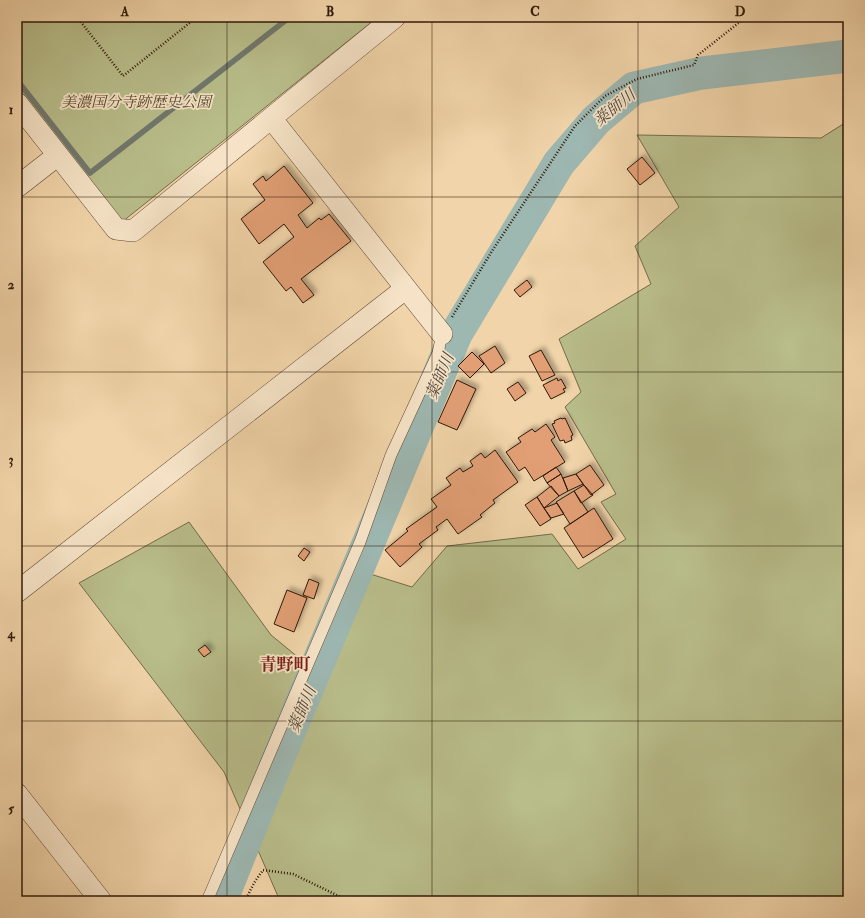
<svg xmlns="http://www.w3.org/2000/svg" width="865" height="918" viewBox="0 0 865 918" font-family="'IM FELL Double Pica','Noto Serif JP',serif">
	<defs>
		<filter id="shadow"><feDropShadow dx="3.5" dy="-3.5" stdDeviation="2" flood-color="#0004"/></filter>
	</defs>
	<rect width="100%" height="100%" fill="#f1d4a9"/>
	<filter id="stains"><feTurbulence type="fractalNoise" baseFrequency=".005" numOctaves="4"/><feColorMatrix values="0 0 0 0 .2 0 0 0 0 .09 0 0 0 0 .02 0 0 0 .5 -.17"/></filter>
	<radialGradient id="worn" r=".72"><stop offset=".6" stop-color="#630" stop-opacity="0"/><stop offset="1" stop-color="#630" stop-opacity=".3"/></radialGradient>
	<path fill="#b8bd8a" stroke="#746b4a" d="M17 17H378L122 222 17 89Z
		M848 121V901H280L224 772 79 583 189 522 271 635 321 676 367 573 412 587 447 546 552 534 578 569 626 539 601 502 616 494 565 407 581 392 559 339 651 284 635 246 679 207 637 135 821 138Z"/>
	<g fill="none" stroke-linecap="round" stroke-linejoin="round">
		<path stroke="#71786e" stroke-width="5.5" d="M17 80 90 173 290 17"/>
		<path stroke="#9db7b1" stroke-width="33" d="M221 901 275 766 456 334 559 163 596 120 634 88 702 73 848 56"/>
	</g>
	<path fill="#e29f74" stroke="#2f1909" filter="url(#shadow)" d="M642 157 655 173 640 185 627 169Z
		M284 166 313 203 298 215 307 228 319 218 321 220 329 214 351 241 301 279 314 295 303 303 291 287 286 291 263 262 294 237 284 224 259 244 241 219 265 200 253 184 263 176 266 181Z
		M527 280 532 287 520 297 514 290Z
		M495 346 505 363 491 373 479 356Z
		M541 350 555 375 542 381 529 356Z
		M472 352 484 364 470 378 458 366Z
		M557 378 558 381 561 379 566 388 563 389 565 392 551 399 543 385Z
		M457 380 476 389 457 430 438 422Z
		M518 382 526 393 515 401 507 389Z
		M561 418 562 419 565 418 573 435 571 436 572 440 565 443 564 440 560 441 552 424 555 423 554 421Z
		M546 424 555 437 551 440 565 462 534 481 525 467 519 471 506 452 521 442 518 438 532 429 535 432Z
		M495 450 518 482 493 500 495 503 480 515 482 517 458 534 447 519 436 527 438 530 419 544 422 547 400 567 385 550 408 531 406 529 437 507 431 499 451 485 446 478 460 468 463 472 473 466 470 461 481 453 485 458Z
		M590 465 604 485 591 495 576 474Z
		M556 467 561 474 547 483 543 476Z
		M561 474 568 491 559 496 547 483Z
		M576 474 583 484 568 491 563 478Z
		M584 485 593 495 581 503 574 491Z
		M551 486 559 496 544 508 537 497Z
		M574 491 588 512 570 524 556 502Z
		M537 497 551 519 540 526 525 505Z
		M557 503 564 514 551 518 544 508Z
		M594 508 613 539 583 558 564 528Z
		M304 548 310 552 304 561 298 556Z
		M309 579 319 583 314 599 303 595Z
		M287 590 307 598 294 632 274 624Z
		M205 645 211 652 204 657 198 650Z"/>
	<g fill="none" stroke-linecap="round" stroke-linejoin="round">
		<defs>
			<path id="service" d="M207 901 360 542 391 455 438 353 442 334"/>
			<path id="minor" d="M17 103 116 229 133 231 395 17
				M271 118 442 334
				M17 187 58 155
				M17 592 405 289
				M17 794 101 901"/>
		</defs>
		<use href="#service" stroke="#604831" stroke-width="12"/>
		<use href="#minor" stroke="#604831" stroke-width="22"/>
		<path stroke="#2f1909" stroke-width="2.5" stroke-dasharray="1 2" stroke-linecap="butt" d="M77 17 123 76 197 17
			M452 317 492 251 575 126 605 96 637 79 694 65 698 55 746 17
			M245 901 254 883 263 870 293 874 349 901"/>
		<use href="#service" stroke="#f6e3c7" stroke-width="11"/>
		<use href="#minor" stroke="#f6e3c7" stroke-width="21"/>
	</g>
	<path fill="none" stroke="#2f1909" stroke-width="1" stroke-opacity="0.55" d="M227 17V901M432 17V901M638 17V901M17 197H848M17 372H848M17 546H848M17 721H848"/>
	<g text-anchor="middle" stroke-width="3.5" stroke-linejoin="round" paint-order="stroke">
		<g font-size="15" font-style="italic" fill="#584a30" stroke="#f6e3c7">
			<text x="136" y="107">美濃国分寺跡歴史公園</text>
		</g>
		<g font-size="16" font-style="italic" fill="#50483b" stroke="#f6e3c7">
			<text transform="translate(614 107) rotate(-39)" y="6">薬師川</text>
			<text transform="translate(439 376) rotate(-67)" y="6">薬師川</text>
			<text transform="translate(301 709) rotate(-67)" y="6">薬師川</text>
		</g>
		<g font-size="17" font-weight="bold" fill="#7a1f14" stroke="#f6e3c7">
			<text x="285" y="670">青野町</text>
		</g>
	</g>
	<rect width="865" height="918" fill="none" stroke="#f1d4a9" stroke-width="44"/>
	<rect x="22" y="22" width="821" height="874" fill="none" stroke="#2f1909" stroke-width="1.5"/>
	<g font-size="13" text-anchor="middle" font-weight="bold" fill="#2f1909">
		<text x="125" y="16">A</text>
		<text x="330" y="16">B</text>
		<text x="535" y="16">C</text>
		<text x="740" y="16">D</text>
		<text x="11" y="114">1</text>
		<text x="11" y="289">2</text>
		<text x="11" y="464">3</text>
		<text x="11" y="638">4</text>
		<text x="11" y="813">5</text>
	</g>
	<rect width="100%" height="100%" filter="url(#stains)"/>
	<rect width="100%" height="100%" fill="url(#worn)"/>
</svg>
